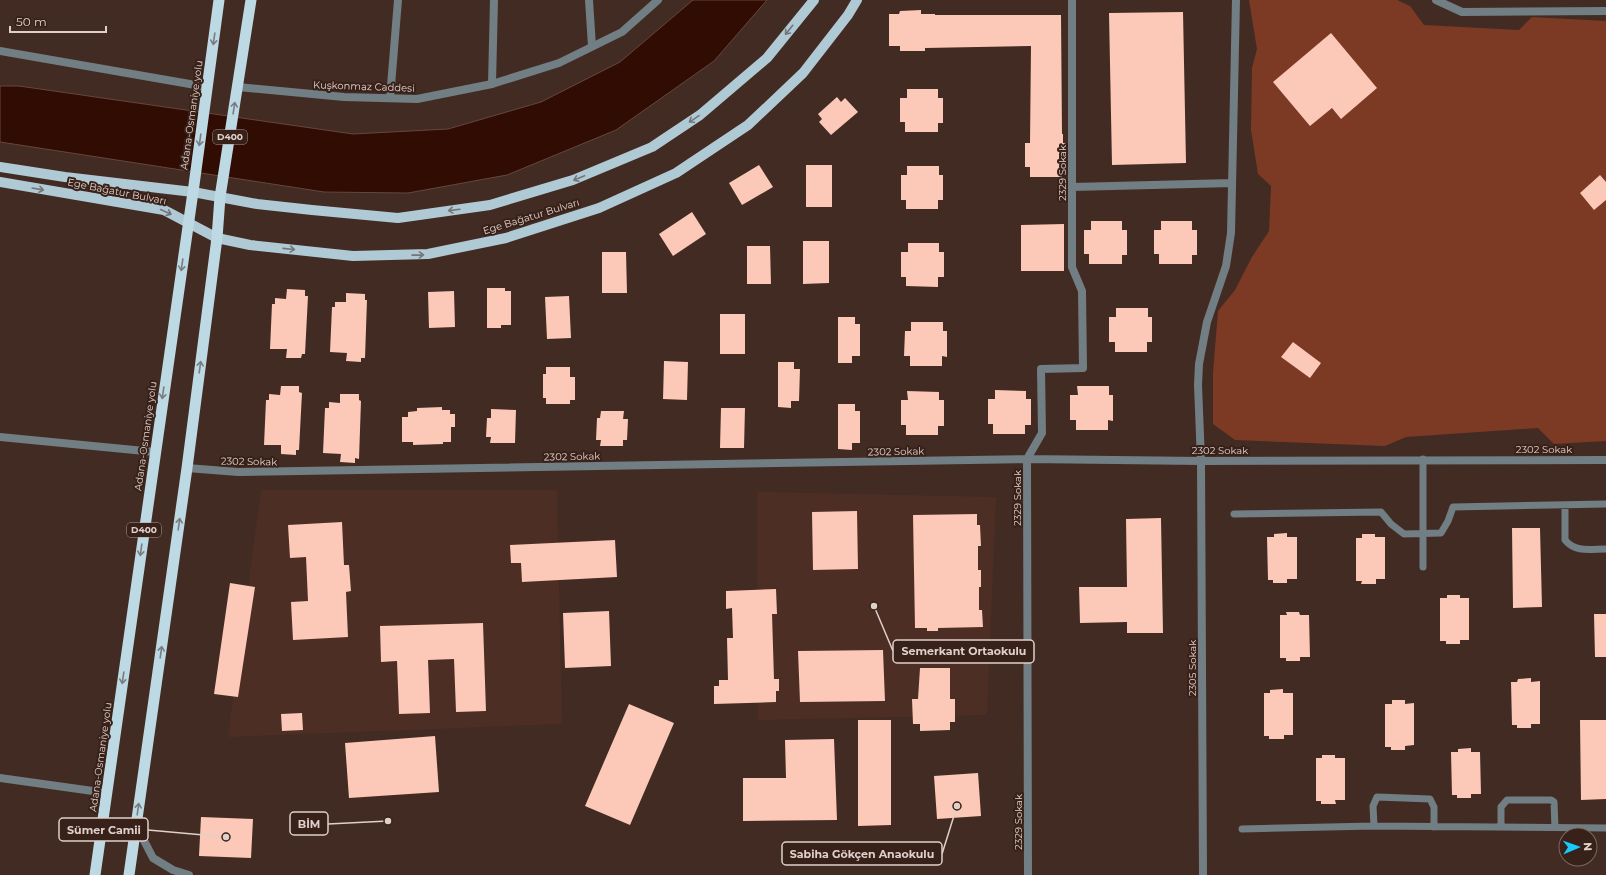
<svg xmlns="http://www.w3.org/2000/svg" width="1606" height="875" viewBox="0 0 1606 875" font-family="Montserrat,sans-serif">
	<rect width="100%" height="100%" fill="#422b23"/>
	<path fill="#4d2e24" d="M261 490H557L562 724 228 737Z
		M757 492 996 497 987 715 758 720Z"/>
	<path fill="#7c3a24" d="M1249 0H1397L1410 6 1424 25 1519 30 1532 17 1606 21V441L1554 444 1538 428 1406 437 1385 446 1235 440 1213 424V373L1218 311 1235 290 1252 257 1269 231 1271 186 1258 174 1251 130 1252 68 1257 49Z"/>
	<path fill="#310c02" stroke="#66473e" d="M693 0H767L714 61 616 130 507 175 408 193 324 192 0 142V86H19L353 134 448 129 541 102 620 62Z"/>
	<path fill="#fcc8b7" d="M921 10V14H935V15H1061L1062 134H1063V143H1066V168H1062V177H1030V167H1025V143H1030L1031 46 925 48V51H900V46H889V14H899L900 11Z
		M1183 12 1186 163 1112 165 1109 13Z
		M1331 33 1377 88 1341 119 1332 108 1310 126 1273 82Z
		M907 89H938V98H943V123H938V132H905V122H900V98H907Z
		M837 97 841 102 845 98 858 112 831 135 819 122 822 119 818 114Z
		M759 165 773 187 742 205 729 183Z
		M806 165H832V207H806Z
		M907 166H939V175H943V200H938V209H906V200H901V175H907Z
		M1600 175 1606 182V200L1594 210 1580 193Z
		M692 212 706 234 673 256 659 234Z
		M1091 221H1122V230H1127V255H1122V264H1089V254H1084V230H1091Z
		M1161 221H1192V230H1197V255H1192V264H1159V254H1154V230H1161Z
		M1064 224V271H1021V225Z
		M803 241H829V283L803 284Z
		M908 243H939V252H944V277H938V287L906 286V277H901V252H908Z
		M747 246H770L771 284H747Z
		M602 252H626L627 293H602Z
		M487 288H505V291H511V325H501V328H487Z
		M287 289 305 290V296H308L305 354H302L301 358H286L287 349H270L272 304H275V298L286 299Z
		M454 291 455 327 429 328 428 292Z
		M346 293 365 294V300H367L365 358H361V362L346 361 347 353 330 352 332 307H335V302H346Z
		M569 296 571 338 547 339 545 297Z
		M1116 308H1148V317H1152V342H1147V352H1115V342H1109V317H1116Z
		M720 314H745V354H720Z
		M838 317H855V324H860V356H852V363H838Z
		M911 322H943V331H947V357L942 356V366H910V356H904L905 331H911Z
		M1293 342 1321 363 1310 378 1281 357Z
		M664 361 688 362 687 400 663 399Z
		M778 362H794V369H800L799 401H791V408L778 407Z
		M546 367H570V377H575V400H570V404H546V398H543V374H546Z
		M281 386H299V392L302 393 299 450H296V455L281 454V445H264L266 400H269V394L280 395Z
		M1077 386H1109V395H1113V421L1108 420V430H1076V420H1070V395H1078Z
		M995 390 1026 391V399H1031V425H1025V434H993V424H988V399H995Z
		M907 391 939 392V400H944V426H938V435H906V425H901V400H908Z
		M340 394H359V400L361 401 359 459 355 458V463L340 462 341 454 323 453 325 408H329V402L340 403Z
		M838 404H855V411H860V443H852V450L838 449Z
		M442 407V410H450V414H455V427H451V442H443V444L413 445V442H402V417H408V412L417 411V408Z
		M721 408H745L744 448H720Z
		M491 409 516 410 515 443H490L491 437H486L487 418H491Z
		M601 411H624L623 419H628L627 440H623V446H600L601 440H596L597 418H600Z
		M857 511 858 569 813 570 812 512Z
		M977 514V525H980L981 546H978V570H981V587H979V610H982L983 627 938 628V631H927V628H915L913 515Z
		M1161 518 1163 633H1127V622L1080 623 1079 587H1127L1126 519Z
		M342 522 344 565H349L351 591 346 592 348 637 293 640 291 602 308 601 306 557 290 558 288 525Z
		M1512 528H1540L1542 607 1513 608Z
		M1287 533V537H1297V579H1287V583H1273V580H1268L1267 537H1274V534Z
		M1362 534H1375V537H1385V579H1376V584H1361L1362 581H1356V538H1362Z
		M615 540 617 577 522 582 521 563H511L510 545Z
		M230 583 255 587 238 697 214 694Z
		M776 589 777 614H772L774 679H779V691H776V702L714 704V686H719V680H728L727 638H733L732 608 726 609V591Z
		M1447 595H1460V598H1469V640H1460V644H1446V641H1440V598H1447Z
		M609 611 611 666 565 668 563 613Z
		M1286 612H1299L1300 615H1309L1310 657H1300V661H1286V658H1280V615H1287Z
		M1594 614H1606V657H1595Z
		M483 623 486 711 456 712 454 659 428 660 430 713 399 714 397 661 381 662 380 626Z
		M883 650 885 701 800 702 798 651Z
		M920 668H950V699H955V722H950V730L920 731V724H913L912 699H918Z
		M1531 678V682L1540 681V724H1531V728H1517V725H1512L1511 682H1517L1518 679Z
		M1283 689V693H1293V735H1284V739H1269V736H1264V693H1270V690Z
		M1392 700H1405V704L1414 703V745L1405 746V750H1391V747H1385V704H1392Z
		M629 704 674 723 630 825 585 806Z
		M302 713 303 730 282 731 281 714Z
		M858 720H891V825L858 826Z
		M1580 720H1606V799L1581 800Z
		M435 736 439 792 349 798 345 743Z
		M834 739 837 820 743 821V778H786L785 740Z
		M1471 748V752H1480L1481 794H1471V798H1457V795H1452L1451 752H1458V749Z
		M1322 755H1335V758H1345V800H1335L1336 804H1321V801H1316V758H1322Z
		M978 773 981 816 937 819 934 776Z
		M201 817 253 819 251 858 199 856Z"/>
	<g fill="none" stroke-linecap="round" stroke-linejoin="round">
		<path stroke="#717e83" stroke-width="7" d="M1423 459V567
			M1565 505V540C1576 553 1590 549 1606 549
			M1234 514 1381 512 1391 524 1404 534 1441 533 1448 521 1453 507 1606 504
			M1374 826 1373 806 1377 797 1430 799 1434 807V827
			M1501 827V807L1507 800H1551L1554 802 1555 828
			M1242 829 1374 826 1606 828"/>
		<path stroke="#717e83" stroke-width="8" d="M589 0 592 46
			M1436 0 1462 12 1606 11
			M0 51 207 87
			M492 84 494 0
			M390 98 398 0
			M1072 187 1232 183
			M0 437 155 452
			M187 468 238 472 1027 459 1201 461 1606 460
			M0 778 107 793
			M1028 875 1027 459 1042 433 1041 369 1083 368 1082 291 1072 267V0
			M1203 875 1201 461 1198 385 1199 364 1207 322 1226 266 1231 233 1236 0"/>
		<path stroke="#717e83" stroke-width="8" d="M238 87 344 97 417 99 492 84 559 63 622 32 658 0
			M136 825 153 858 173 870 189 875"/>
		<path stroke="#afcad4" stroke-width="10" d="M0 167 65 177 193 192 257 204 312 210 398 218 490 205 573 180 652 147 700 115 767 58 814 0
			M0 182 164 210 217 238 250 245 353 256 428 254 506 238 599 208 676 173 748 125 803 73 848 15 857 0"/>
		<path stroke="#bcd9e4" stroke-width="11" d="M95 875 194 185 219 0
			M129 875 187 468 217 238 220 197 251 0"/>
	</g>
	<defs><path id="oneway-shaft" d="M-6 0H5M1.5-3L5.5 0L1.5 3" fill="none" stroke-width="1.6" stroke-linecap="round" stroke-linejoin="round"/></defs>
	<g stroke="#747676">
		<use href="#oneway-shaft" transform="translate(789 30) rotate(129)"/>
		<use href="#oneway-shaft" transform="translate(694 119) rotate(146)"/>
		<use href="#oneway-shaft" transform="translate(579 178) rotate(157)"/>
		<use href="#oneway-shaft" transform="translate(38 189) rotate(10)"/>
		<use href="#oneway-shaft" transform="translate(454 210) rotate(173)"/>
		<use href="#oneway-shaft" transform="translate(166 212) rotate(24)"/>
		<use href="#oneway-shaft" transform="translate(289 249) rotate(6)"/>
		<use href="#oneway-shaft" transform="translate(418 255) rotate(-1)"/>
	</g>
	<g stroke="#7a7d7e">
		<use href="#oneway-shaft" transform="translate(214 39) rotate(98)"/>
		<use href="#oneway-shaft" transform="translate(234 108) rotate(-81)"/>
		<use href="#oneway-shaft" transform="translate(200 140) rotate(98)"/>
		<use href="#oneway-shaft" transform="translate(182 265) rotate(98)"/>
		<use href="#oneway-shaft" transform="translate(200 367) rotate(-82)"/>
		<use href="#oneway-shaft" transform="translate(163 393) rotate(98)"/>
		<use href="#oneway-shaft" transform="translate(179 524) rotate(-82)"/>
		<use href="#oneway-shaft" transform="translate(141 550) rotate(98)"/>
		<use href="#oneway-shaft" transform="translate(161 652) rotate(-82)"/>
		<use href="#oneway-shaft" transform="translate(123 678) rotate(98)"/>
		<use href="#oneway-shaft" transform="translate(138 809) rotate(-82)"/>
	</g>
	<g text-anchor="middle" stroke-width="4" stroke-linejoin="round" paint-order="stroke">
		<g fill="#382119" stroke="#ae9c96" stroke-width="1">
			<rect x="213" y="130" width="34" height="14" rx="3"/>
			<rect x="127" y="523" width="34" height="14" rx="3"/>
		</g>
		<g font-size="9" font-weight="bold" fill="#e0d0cb">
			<text x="230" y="140">D400</text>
			<text x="144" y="533">D400</text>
		</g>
		<g font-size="10" fill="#e0d0cb" stroke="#382119">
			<text transform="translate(364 86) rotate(2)" y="4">Kuşkonmaz Caddesi</text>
			<text transform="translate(191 115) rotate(-82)" y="4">Adana-Osmaniye yolu</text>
			<text transform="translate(1062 173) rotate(-90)" y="4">2329 Sokak</text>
			<text transform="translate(117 191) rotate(11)" y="4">Ege Bağatur Bulvarı</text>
			<text transform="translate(531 216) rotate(-17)" y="4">Ege Bağatur Bulvarı</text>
			<text transform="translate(145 436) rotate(-82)" y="4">Adana-Osmaniye yolu</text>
			<text x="1544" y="453">2302 Sokak</text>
			<text x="1220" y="454">2302 Sokak</text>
			<text transform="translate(896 451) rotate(-1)" y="4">2302 Sokak</text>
			<text transform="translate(572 456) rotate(-1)" y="4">2302 Sokak</text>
			<text transform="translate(249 461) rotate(1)" y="4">2302 Sokak</text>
			<text transform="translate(1017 498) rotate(-90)" y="4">2329 Sokak</text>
			<text transform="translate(1192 668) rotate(-90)" y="4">2305 Sokak</text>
			<text transform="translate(100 757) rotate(-82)" y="4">Adana-Osmaniye yolu</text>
			<text transform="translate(1018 822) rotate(-90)" y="4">2329 Sokak</text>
		</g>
	</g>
	<path fill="none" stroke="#e0d0cb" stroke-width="1.5" d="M874 606L893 651M388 821L328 824M226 837L148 830M957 806L942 854"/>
	<g fill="#e0d0cb" stroke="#382119" stroke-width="1.5">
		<circle cx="874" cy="606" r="4"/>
		<circle cx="388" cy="821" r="4"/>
		<circle cx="226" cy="837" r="4"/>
		<circle cx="957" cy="806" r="4"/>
	</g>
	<g fill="#382119" stroke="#e0d0cb" stroke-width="1.5">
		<rect x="893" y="640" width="141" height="23" rx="4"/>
		<rect x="290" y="812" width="38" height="23" rx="4"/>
		<rect x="59" y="818" width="89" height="23" rx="4"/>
		<rect x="782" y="842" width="160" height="23" rx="4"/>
	</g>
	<g font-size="11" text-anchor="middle" font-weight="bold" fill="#e0d0cb">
		<text x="964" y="655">Semerkant Ortaokulu</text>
		<text x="309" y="828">BİM</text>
		<text x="104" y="834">Sümer Camii</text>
		<text x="862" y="858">Sabiha Gökçen Anaokulu</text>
	</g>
	<g transform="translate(1578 847) rotate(88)"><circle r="19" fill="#382119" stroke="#7b6760"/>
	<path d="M0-3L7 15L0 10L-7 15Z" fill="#16cafb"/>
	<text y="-6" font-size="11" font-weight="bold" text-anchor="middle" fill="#e0d0cb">N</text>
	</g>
	<path d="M10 26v6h96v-6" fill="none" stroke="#e0d0cb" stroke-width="2"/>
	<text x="16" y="26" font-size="12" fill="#e0d0cb" stroke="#382119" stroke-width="3" paint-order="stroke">50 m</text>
</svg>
